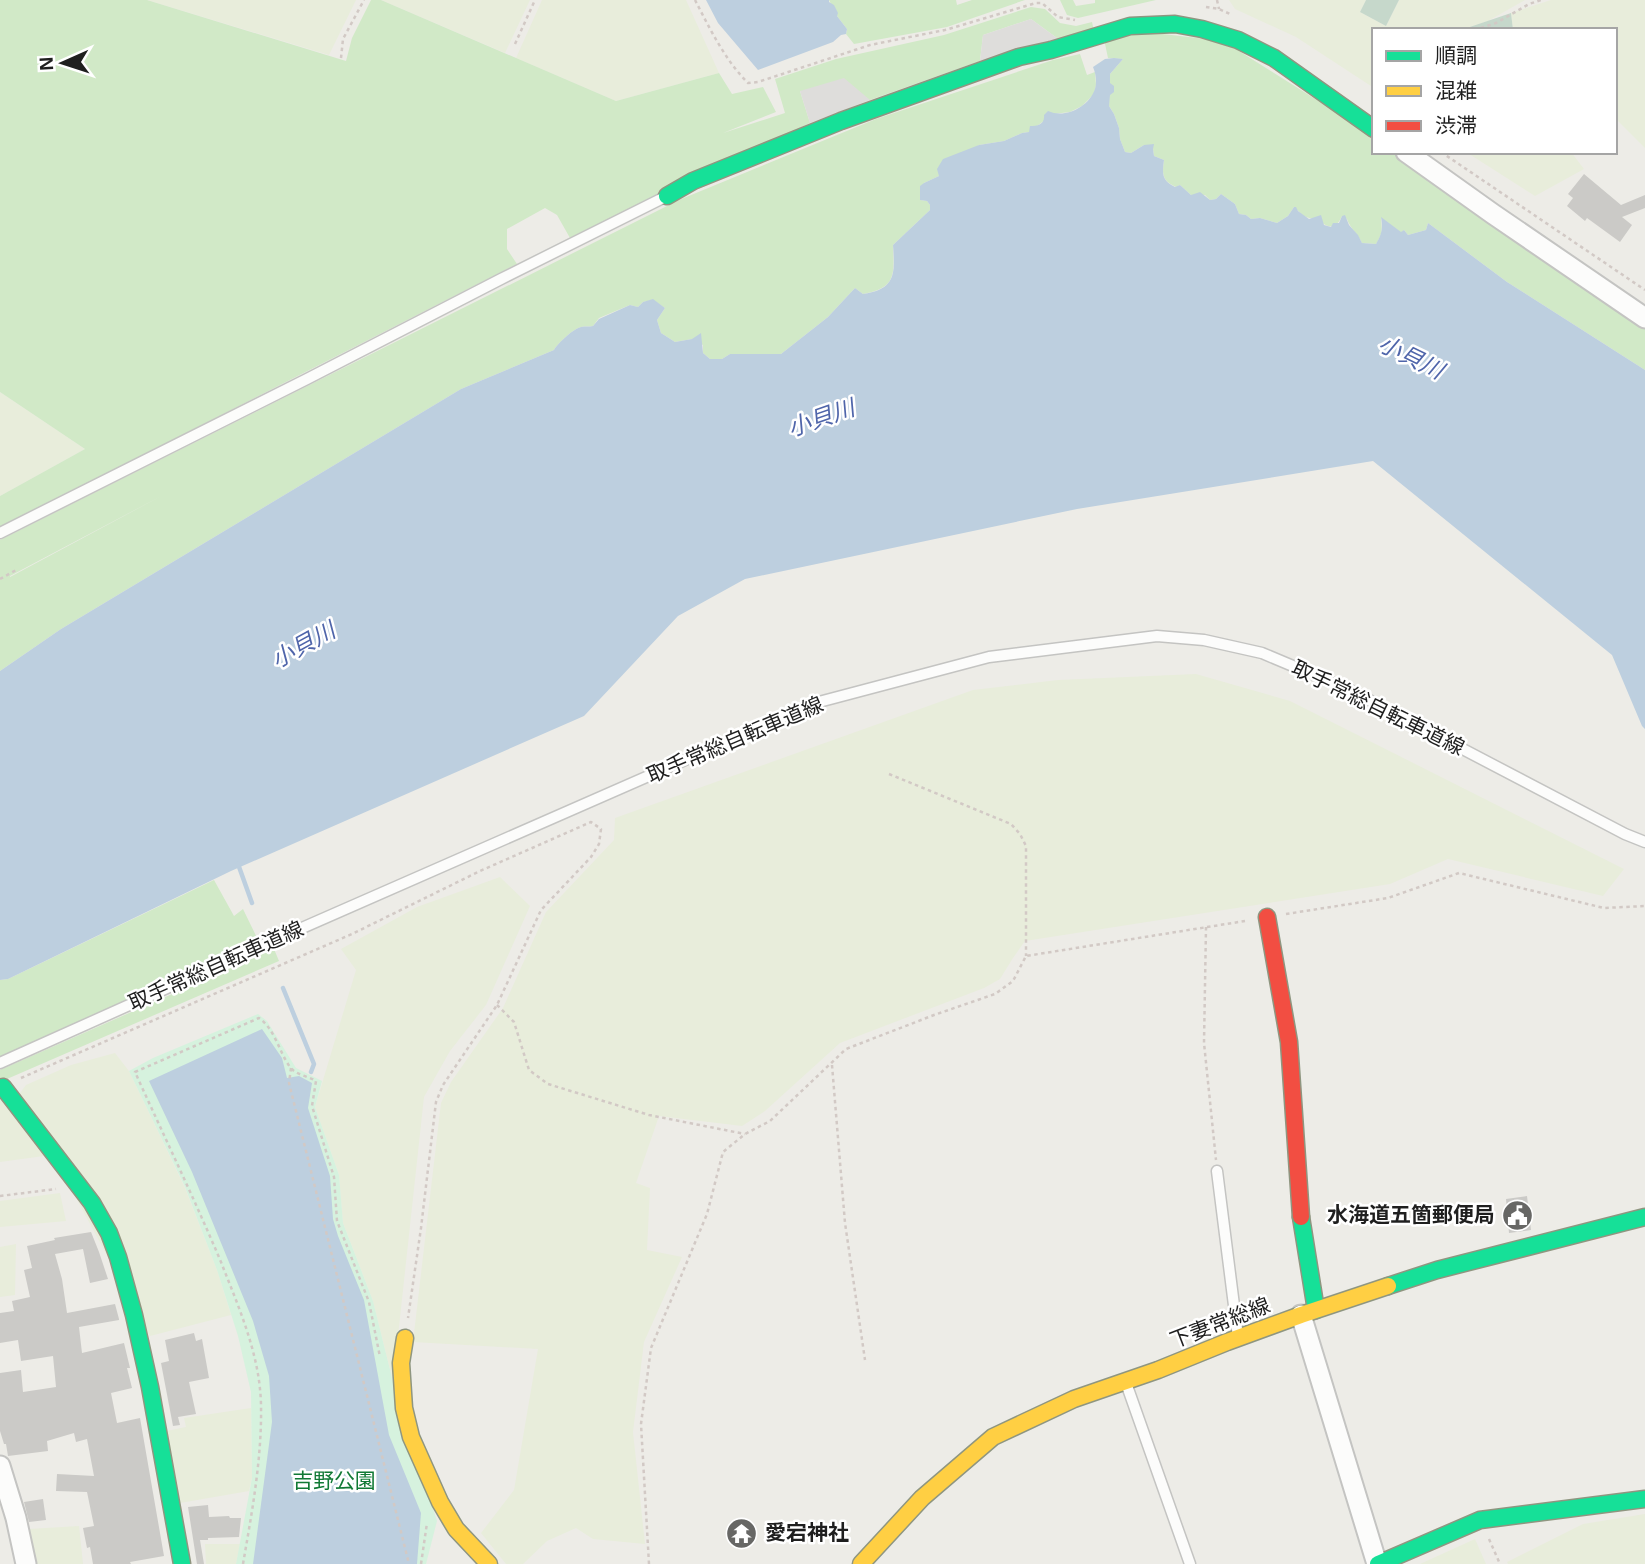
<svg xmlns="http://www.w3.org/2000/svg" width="1645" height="1564" viewBox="0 0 1645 1564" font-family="Arial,'Noto Sans JP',sans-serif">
	<rect width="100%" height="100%" fill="#edece7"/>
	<path fill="#e8eddb" d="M147 0H356L329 55Z
		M381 0H530L505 53Z
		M542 0H686L719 73 616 101 516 58Z
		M1229 0H1366L1360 12 1386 26 1399 0H1525L1488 21 1461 30H1374V88L1296 37 1235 9Z
		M1551 0H1645V148L1615 118V30H1513L1511 13Z
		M1466 152H1571L1584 169 1535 196Z
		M0 392 85 449 0 496Z
		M1196 674 1290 701 1624 869 1603 896 1448 859 1390 884 1025 941 1013 958 1000 979 984 988 840 1043 765 1111 742 1126 659 1116 636 1183 650 1188 647 1250 682 1257 644 1342 633 1432 645 1544 593 1539 576 1528 547 1541 523 1564H506L481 1533 514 1490 538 1349 413 1342 441 1103 451 1082 503 1008 546 912 614 840 615 818 973 690 1058 680Z
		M500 877 530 906 486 1005 450 1051 424 1097 393 1382 373 1301 343 1223 339 1175 315 1107 356 970 341 949 417 907Z
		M115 1053 129 1071 185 1188 217 1270 231 1315 150 1336 20 1093 26 1085 71 1065Z
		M0 1099 44 1156 0 1162Z
		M60 1193 66 1221 0 1227V1201Z
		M16 1244 15 1295 0 1297V1247Z
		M251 1408 252 1478 249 1491 180 1503 167 1431 186 1427 184 1418Z
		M1645 1514V1564H1508L1507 1562 1583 1524Z
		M79 1526 83 1564H36L29 1529Z
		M1475 1539 1486 1564H1420Z
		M205 1544H240L236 1564H206Z"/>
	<path fill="#d1e9c7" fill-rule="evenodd" d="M0 0H147L346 61 352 38 371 0H381L616 101 719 73 732 94 763 87 776 112 723 133 785 113 775 79 836 59 944 35 1031 7 1045 9 1060 23 1076 26 1092 22 1094 31 1061 41 1031 19 983 35 980 61 870 100 800 91 810 123 570 238 557 215 545 208 507 229V249L517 264 0 528V496L85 449 0 392Z
		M829 0H956L957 5 972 0H1025L947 27 854 44 846 34 847 29 837 16Z
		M1060 0H1073L1076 6 1095 3V0H1156L1078 18 1067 15Z
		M1137 31 1223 41 1374 136V152H1397L1645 323V370L1507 282 1428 223 1426 230 1408 235 1404 230 1401 233 1381 218C1382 230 1383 233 1376 244L1362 243C1358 234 1350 228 1347 219L1342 216C1334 233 1326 226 1316 218 1305 220 1301 213 1294 207L1288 216 1277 223 1260 218 1251 219 1246 215 1239 214 1235 204 1221 194 1216 199 1210 200 1205 195H1191L1180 185 1176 187C1162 181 1162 174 1164 160L1154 156 1153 149 1144 145 1131 153 1125 152 1120 139 1119 128 1114 114 1109 106 1110 74 1123 59 1108 58 1104 39Z
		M1080 54 1087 75 1095 72 1096 85 1094 94 1082 106 1070 112 1053 114 1029 132 1022 133 1004 141 979 145 939 176 924 183 920 200 927 201 930 205V210L893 245C894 274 897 288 863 294L855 288 828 317 781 354H730L722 359H710L703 353V345L692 339 675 342 661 333 657 320 665 308 653 300 643 302 638 307 630 305 599 318 593 326C589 327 585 326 581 327 573 329 558 343 554 350L461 389 61 629 0 671V540L679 200 876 119 1053 60ZM165 494 10 577V576Z
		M214 880 234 916 243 909 259 942 0 1059V980L8 979Z
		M274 949 279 961 0 1082V1070Z"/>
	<path fill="#c6d8cb" d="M1366 0H1399L1386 26 1360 12Z
		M1511 13 1513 30H1461Z"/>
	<path fill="#d6f2de" d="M258 1014 267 1021 296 1068 322 1081 315 1107 339 1175 343 1223 373 1301 393 1382 437 1521 426 1564H236L252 1478 251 1392 238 1336 217 1270 185 1187 129 1071 153 1058Z"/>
	<path fill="#dedddb" d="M1031 19 1061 41 980 61 983 35Z
		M844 78 870 100 810 123 800 91Z"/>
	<path fill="#bdcfdf" d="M706 0H829V2L834 5 838 13 837 16 847 29 846 34 841 35 833 42 758 70 718 23Z
		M1114 58 1123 59 1110 74V83L1114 86V92L1110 95 1109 106 1114 114 1119 128 1120 139 1125 152 1131 153 1144 145 1154 144 1153 149 1154 156 1164 160C1162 174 1162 181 1175 187L1180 185 1191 195 1200 192 1210 200 1216 199 1221 194 1235 204 1239 214 1246 215 1251 219 1260 218 1277 223 1288 216 1294 207H1296L1298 211 1309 219 1321 215 1324 225 1331 227 1333 223H1339L1342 216 1345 215 1349 225 1358 235 1362 243 1376 244C1382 234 1383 228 1381 217L1401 232 1404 230 1408 235 1426 230 1428 223 1507 282 1645 370V729L1642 726 1612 655 1373 461 1077 509 745 579 678 616 584 716 231 871 8 979 0 980V671L61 629 461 389 554 350C558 343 573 329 581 327 585 326 589 327 593 326L599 319 630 305 638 307 643 302 653 299 665 308 657 320 661 333 675 342 692 339 701 333 703 353 710 359H722L730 354H781L828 317 855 288 863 294C896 289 895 274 893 245L930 210V205L927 201 920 200V186L924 183 939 176 937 169 943 159 979 145 1004 141 1022 133 1029 132 1030 126C1038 126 1045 124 1044 115L1048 111C1065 119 1089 107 1095 89 1097 82 1096 74 1093 67L1105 59Z
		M262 1029 282 1058 287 1078 299 1076 312 1083 308 1108 330 1176 333 1219 338 1236 364 1300 389 1435 421 1513 417 1564H253L272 1422 269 1376 253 1321 192 1172 149 1081Z"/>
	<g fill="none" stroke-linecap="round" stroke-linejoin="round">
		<path stroke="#bdcfdf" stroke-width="4.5" d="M238 864 252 903
			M283 988 314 1064 311 1072"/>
	</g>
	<path fill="#cbcac7" d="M1584 174 1621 205 1645 195V208L1622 217 1632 225 1620 242 1587 218 1585 221 1567 206 1573 198 1568 194Z
		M1527 1196 1531 1230 1509 1233 1506 1199Z
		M91 1232 99 1252 108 1279 90 1283 83 1249 55 1254 62 1279 67 1313 115 1304 119 1319V1320L79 1327 82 1353 124 1343 130 1368H127L132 1388 111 1393 117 1423 140 1418 164 1556 130 1562 131 1564H93L90 1547 87 1548 83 1528 94 1526 87 1492 56 1491 57 1474 94 1476 87 1439 76 1442 74 1433 47 1441 48 1451 8 1456 6 1444H4L0 1431V1373L21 1370 23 1392 56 1387 53 1356 21 1361 18 1340 0 1343V1313L14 1311 12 1301 30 1297 24 1270 32 1268 27 1246 55 1240 54 1238Z
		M194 1333 196 1341 202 1339 209 1378 189 1382 196 1414 178 1417 180 1425 173 1426 161 1363 169 1361 165 1340Z
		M43 1499 46 1520 29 1522 24 1502Z
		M208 1505 209 1517 229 1516 230 1518H241L239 1537 208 1538V1540H200L204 1564H197L188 1507Z"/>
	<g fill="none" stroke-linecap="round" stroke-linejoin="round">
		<defs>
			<path id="lane" d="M0 533 307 379 501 279 667 196
				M0 1063 245 953 815 703 989 657 1157 636 1204 640 1262 653 1350 690 1625 834 1645 842
				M1217 1171 1238 1337
				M1126 1383 1190 1564"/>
			<path id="street" d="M1406 152 1493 214 1645 318
				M1301 1315 1377 1564
				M0 1466 16 1518 26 1564"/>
			<path id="fast" d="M667 196 693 181 841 121 1019 57 1051 50 1130 26 1175 24 1202 29 1238 40 1274 58 1374 129
				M3 1087 92 1203 109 1233 118 1257 134 1315 150 1387 182 1564
				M1301 1217 1316 1310
				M1388 1286 1437 1270 1645 1217
				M1378 1564 1480 1520 1645 1499"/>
			<path id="slow" d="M405 1338 401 1363 404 1408 411 1437 440 1502 456 1529 489 1564
				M861 1564 922 1498 993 1437 1074 1399 1158 1370 1227 1342 1301 1315 1388 1286"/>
			<path id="jam" d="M1267 917 1289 1042 1301 1217"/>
		</defs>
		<use href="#lane" stroke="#c4c4c2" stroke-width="13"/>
		<use href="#street" stroke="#c4c4c2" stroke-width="23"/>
		<use href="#fast" stroke="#8f9680" stroke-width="19"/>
		<use href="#slow" stroke="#8f9680" stroke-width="19"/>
		<use href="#jam" stroke="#8f9680" stroke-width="19"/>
		<path stroke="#d2c9c5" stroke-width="2.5" stroke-dasharray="3.5 3.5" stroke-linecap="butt" d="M695 0C710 29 725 60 748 83L758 82 870 45 945 30 1036 3H1042L1058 17 1075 20
			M1217 0 1219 9
			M1206 7 1219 9 1230 14
			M1474 30 1496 23 1529 4 1541 0
			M515 44 535 0
			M341 58 343 39 364 0
			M1441 152 1645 290
			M0 579 18 569
			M889 774 1011 824 1020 834 1026 846V956
			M1286 914 1388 898 1459 873 1604 908 1645 906
			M1206 927 1204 1043 1216 1160
			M497 1005 514 1022 529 1070 548 1084 649 1115 745 1134
			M832 1065 845 1223 865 1360
			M291 1068 289 1083 409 1564
			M21 1078 352 934 480 871 591 822 601 829 599 844 591 857 541 910 497 1005 443 1085 436 1102 421 1228 408 1318
			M0 1196 56 1189
			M1489 1539 1500 1564
			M243 1564C252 1512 262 1458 261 1405 260 1355 239 1308 221 1262 194 1198 164 1136 135 1072L259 1018C275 1029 279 1052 290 1067 296 1075 308 1076 316 1081L312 1106 334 1177 337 1221 369 1302 380 1357
			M421 1564 427 1523
			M649 1564 641 1424 651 1348 707 1214 723 1152 745 1134 770 1121 846 1049 934 1015 995 994 1013 981 1026 956 1245 921"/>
		<use href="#lane" stroke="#fcfcfb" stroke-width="10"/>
		<use href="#street" stroke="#fcfcfb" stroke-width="19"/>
		<use href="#fast" stroke="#16e098" stroke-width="16"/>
		<use href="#slow" stroke="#ffcf43" stroke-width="16"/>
		<use href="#jam" stroke="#f24e42" stroke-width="16"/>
	</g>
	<defs>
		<symbol id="civic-disc" viewBox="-11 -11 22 22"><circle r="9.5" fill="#676765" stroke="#fff"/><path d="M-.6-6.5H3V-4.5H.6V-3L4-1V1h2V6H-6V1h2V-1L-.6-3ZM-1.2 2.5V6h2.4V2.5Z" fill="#fff"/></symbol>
		<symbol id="temple-disc" viewBox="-11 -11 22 22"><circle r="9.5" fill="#676765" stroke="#fff"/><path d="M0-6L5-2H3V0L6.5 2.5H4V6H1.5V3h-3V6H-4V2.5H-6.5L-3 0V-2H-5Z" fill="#fff"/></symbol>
	</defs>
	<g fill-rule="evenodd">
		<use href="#civic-disc" x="1500" y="1198" width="35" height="35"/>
		<use href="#temple-disc" x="724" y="1516" width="35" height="35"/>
	</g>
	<g text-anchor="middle" stroke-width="5" stroke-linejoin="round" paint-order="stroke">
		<g font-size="21" fill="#1f1f1f" stroke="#fff">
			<text transform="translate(1378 708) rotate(26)" y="7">取手常総自転車道線</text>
			<text transform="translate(735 740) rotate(-23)" y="7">取手常総自転車道線</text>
			<text transform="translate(216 966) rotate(-24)" y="7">取手常総自転車道線</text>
			<text transform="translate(1220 1323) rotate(-21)" y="7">下妻常総線</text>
		</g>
		<g font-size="21" font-weight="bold" fill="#1f1f1f" stroke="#fff" text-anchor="end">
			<text x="1495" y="1222">水海道五箇郵便局</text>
			<text x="765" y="1540" text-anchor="start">愛宕神社</text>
		</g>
		<g font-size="21" fill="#117935" stroke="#fff">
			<text x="334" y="1488">吉野公園</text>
		</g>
		<g font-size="23" font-style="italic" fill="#4f65aa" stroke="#fff">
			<text transform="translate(1411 357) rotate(26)" y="8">小貝川</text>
			<text transform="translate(821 418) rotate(-19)" y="8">小貝川</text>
			<text transform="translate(303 645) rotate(-29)" y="8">小貝川</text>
		</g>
	</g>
	<rect x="1372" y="28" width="245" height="126" fill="#ffffff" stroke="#a5a5a5" stroke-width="2"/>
	<rect x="1386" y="51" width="35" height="10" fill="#16e098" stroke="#a5a5a5" stroke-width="2"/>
	<text x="1435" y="63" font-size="21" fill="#1f1f1f">順調</text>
	<rect x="1386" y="86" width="35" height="10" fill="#ffcf43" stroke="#a5a5a5" stroke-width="2"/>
	<text x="1435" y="98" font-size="21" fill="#1f1f1f">混雑</text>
	<rect x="1386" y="121" width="35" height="10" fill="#f24e42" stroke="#a5a5a5" stroke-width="2"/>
	<text x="1435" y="133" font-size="21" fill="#1f1f1f">渋滞</text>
	<g transform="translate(63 63) rotate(267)" stroke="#ffffff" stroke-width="5" paint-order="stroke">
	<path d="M0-5L12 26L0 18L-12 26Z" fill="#1f1f1f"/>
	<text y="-10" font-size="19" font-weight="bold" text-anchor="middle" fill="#1f1f1f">N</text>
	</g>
</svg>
